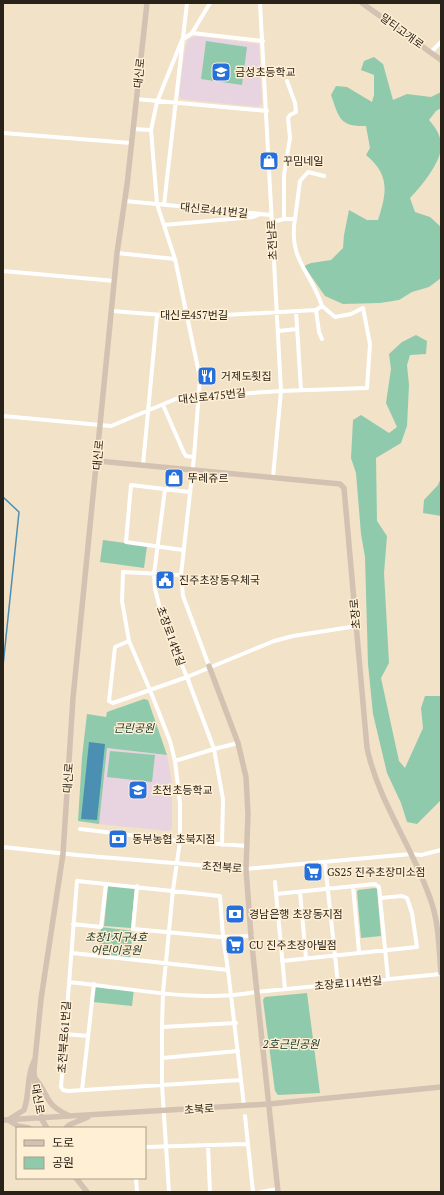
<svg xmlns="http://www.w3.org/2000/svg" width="444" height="1195" viewBox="0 0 444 1195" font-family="'PT Serif','Noto Sans KR',serif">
	<rect width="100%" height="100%" fill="#f1e2c8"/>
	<path fill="#e8d3e1" d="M195 36 259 44 262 104 258 107 181 99 179 95 185 49 188 40Z
		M107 748 167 755 172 783V829L168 831 99 824Z"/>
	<path fill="#90caac" d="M206 41 247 47 242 85 201 79Z
		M374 57 383 64 393 100 407 94 431 97 441 92V108L436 111 429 120C436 128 442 137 441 148 440 163 421 187 410 198L415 212 430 217 441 227V278L429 287 412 292 399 300 380 303 343 304 325 296 304 266 311 263 331 260 343 248 344 235 349 210 367 220H378C387 192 390 175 366 155L370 148 366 126C339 127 339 117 331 95L336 86 347 87 372 102 374 95V75L361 70 364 61Z
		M416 335 427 341 426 354 410 355 407 365 409 385 407 426 401 443 376 458 377 521 387 536 384 573 389 663 381 678 399 761 405 768 423 728 421 708 425 696H440L441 695V800L417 824 407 822 401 803 387 773 373 714 368 664 365 557 361 534 356 473 351 458 353 420 361 415 389 433 397 427 386 403 391 369 389 354 402 342Z
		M441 478V516L423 513 424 500 438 485Z
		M103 540 147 546 144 568 100 562Z
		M144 699 148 700 167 755 107 748 99 824 78 821 82 757 87 714 106 717 107 712Z
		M110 751 155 755 152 782 107 777Z
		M108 886 135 888 131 928 104 926Z
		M375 888 377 889 381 936 361 938 357 892 358 890Z
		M101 927 133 931 130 959 98 955Z
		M94 985 134 989 132 1006 93 1002Z
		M307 993 320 1093 278 1095 275 1091 263 1000 265 997Z"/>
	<path fill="#4b90b2" d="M89 742 105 744 97 820 81 819Z"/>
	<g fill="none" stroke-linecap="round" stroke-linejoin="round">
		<path stroke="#4b90b2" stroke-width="1.5" d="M3 497 19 512 3 666"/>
		<path stroke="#fff" stroke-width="4" d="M260 3 281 391 273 477
			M192 33 263 41
			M431 52 441 42
			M136 99 267 111
			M133 129 151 130
			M3 133 131 143
			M125 201 271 215
			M164 205 187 3
			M284 219H295C288 260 311 271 322 306
			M295 219 300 181 308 172 324 176
			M271 222 284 219V175L290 138 288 118 290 115 296 112 295 103 287 81
			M164 225 253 217 258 215
			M117 253 175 259
			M3 271 115 281
			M316 310 319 332 322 339
			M296 311 301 390
			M278 331 297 329
			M163 405 184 453 186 456 194 457
			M3 416 111 426 178 398 281 391 367 388 370 344 363 308 351 314 335 317 322 306 316 310 188 317 112 311
			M143 465 157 316
			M165 489 154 574 155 589 164 624 187 677 150 690 170 741 175 761 180 803V841L173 890 163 992 162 1027V1085L169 1192
			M183 550 126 542 131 485 189 492
			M129 641 150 690 113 703 109 701 115 647Z
			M129 641 122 601 123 572 181 575
			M209 666 183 596 181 575 194 457 200 378 175 259 157 204 151 130 157 102 182 40 192 33 210 3
			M238 743 214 749 187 677 274 641 293 636 357 626
			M175 761 214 749 223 799 222 845
			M80 829 180 841 247 846
			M3 847 77 855 246 869 411 854 421 855 441 850
			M325 863 338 984
			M275 882 285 989
			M137 886 133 929 220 937 251 936
			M353 886 359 952
			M300 892 306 958
			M276 894 375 884 379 887 388 979
			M73 924 101 927 106 884
			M72 953 228 970 223 937 220 896 77 881 61 1087 63 1090 68 1091 241 1080 228 970
			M282 961 417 947 412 913 407 898 402 896 381 898
			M69 982C130 988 195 1003 256 992L441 974
			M162 1027 236 1023
			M65 1034 88 1036
			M162 1058 238 1051
			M241 1080 244 1106
			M82 1090 94 984
			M245 1116 253 1192
			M208 1145 210 1192
			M145 1147 247 1144
			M136 1178 137 1192
			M261 1192 278 1189"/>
		<path stroke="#d3c2b2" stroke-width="5.5" d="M362 3 441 60
			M98 461 340 484 344 488 367 748C379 804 415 850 432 904 439 926 439 950 441 973
			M209 666 238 743 246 777 248 814 246 869 251 936 278 1192
			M35 1078C51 1097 43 1104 70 1116
			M3 1120 269 1104 441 1087
			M8 1120 24 1110C30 1094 26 1077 34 1061
			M8 1120 18 1126 29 1128
			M47 1128 41 1118 35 1096 34 1070 41 999 63 854 73 698 117 253 127 185 147 3
			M66 1128 69 1125 88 1117
			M76 1178 87 1192"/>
	</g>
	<defs>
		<symbol id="school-square" viewBox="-11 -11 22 22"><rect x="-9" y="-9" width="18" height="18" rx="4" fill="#2570dc" stroke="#ffefd5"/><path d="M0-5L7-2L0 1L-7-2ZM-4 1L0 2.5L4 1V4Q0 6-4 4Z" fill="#fff"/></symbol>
		<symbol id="shop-square" viewBox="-11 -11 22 22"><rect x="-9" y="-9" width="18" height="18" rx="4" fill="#2570dc" stroke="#ffefd5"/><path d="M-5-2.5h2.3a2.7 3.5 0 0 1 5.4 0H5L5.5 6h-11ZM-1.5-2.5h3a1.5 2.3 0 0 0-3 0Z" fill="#fff"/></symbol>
		<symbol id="restaurant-square" viewBox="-11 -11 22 22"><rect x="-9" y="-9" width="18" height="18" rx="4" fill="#2570dc" stroke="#ffefd5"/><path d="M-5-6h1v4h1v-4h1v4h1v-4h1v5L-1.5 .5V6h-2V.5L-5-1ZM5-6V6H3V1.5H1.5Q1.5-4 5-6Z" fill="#fff"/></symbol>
		<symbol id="civic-square" viewBox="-11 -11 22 22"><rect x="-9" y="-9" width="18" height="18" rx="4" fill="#2570dc" stroke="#ffefd5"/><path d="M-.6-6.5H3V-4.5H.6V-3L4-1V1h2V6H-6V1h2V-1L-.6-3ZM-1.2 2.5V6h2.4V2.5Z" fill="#fff"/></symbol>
		<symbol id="bank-square" viewBox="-11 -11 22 22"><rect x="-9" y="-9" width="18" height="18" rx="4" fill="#2570dc" stroke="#ffefd5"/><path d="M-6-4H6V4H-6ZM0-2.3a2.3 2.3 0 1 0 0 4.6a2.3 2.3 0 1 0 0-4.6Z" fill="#fff"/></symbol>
		<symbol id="supermarket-square" viewBox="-11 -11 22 22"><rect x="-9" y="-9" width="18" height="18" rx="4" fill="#2570dc" stroke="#ffefd5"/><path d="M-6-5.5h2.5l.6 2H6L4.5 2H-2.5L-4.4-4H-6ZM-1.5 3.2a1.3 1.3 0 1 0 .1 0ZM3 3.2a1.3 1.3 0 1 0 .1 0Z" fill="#fff"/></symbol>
	</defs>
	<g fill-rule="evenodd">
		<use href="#school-square" x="210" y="61" width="22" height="22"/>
		<use href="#shop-square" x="258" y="150" width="22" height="22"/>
		<use href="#restaurant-square" x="196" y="365" width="22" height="22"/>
		<use href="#shop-square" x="163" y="467" width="22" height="22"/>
		<use href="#civic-square" x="154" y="569" width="22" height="22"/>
		<use href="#school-square" x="127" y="779" width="22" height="22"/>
		<use href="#bank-square" x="107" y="828" width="22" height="22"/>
		<use href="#supermarket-square" x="302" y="861" width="22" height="22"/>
		<use href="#bank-square" x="224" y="903" width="22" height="22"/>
		<use href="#supermarket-square" x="224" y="934" width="22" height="22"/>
	</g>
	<g text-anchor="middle" stroke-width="3" stroke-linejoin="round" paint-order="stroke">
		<g font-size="11" fill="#282218" stroke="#ffefd5">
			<text transform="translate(402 31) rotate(36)" y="4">말티고개로</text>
			<text transform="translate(139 73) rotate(-84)" y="4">대신로</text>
			<text transform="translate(214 210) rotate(6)" y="4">대신로441번길</text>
			<text transform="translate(272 240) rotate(-93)" y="4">초전남로</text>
			<text x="194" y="319">대신로457번길</text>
			<text transform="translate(212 396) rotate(-6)" y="4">대신로475번길</text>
			<text transform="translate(98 455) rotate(-85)" y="4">대신로</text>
			<text transform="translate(355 614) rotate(-95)" y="4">초장로</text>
			<text transform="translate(171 636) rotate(70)" y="4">초장로14번길</text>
			<text transform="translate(68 778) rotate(-86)" y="4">대신로</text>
			<text transform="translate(222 867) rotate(4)" y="4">초전북로</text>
			<text transform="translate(348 983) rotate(-5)" y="4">초장로114번길</text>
			<text transform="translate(64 1037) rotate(-86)" y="4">초전북로61번길</text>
			<text transform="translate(38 1099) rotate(80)" y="4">대신로</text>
			<text transform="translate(199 1109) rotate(-4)" y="4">초북로</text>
		</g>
		<g font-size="11" fill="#282218" stroke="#ffefd5" text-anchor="start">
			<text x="235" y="76">금성초등학교</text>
			<text x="283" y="165">꾸밈네일</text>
			<text x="221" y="380">거제도횟집</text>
			<text x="188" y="482">뚜레쥬르</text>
			<text x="179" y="584">진주초장동우체국</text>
			<text x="152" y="794">초전초등학교</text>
			<text x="132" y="843">동부농협 초북지점</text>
			<text x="327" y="876">GS25 진주초장미소점</text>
			<text x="249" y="918">경남은행 초장동지점</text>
			<text x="249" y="949">CU 진주초장아빌점</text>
		</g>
		<g font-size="11" font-style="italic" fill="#123223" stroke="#ffefd5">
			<text x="134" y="732">근린공원</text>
			<text x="116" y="941">초장1지구4호<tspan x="116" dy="13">어린이공원</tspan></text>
			<text x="291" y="1048">2호근린공원</text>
		</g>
	</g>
	<rect width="444" height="1195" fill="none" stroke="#282218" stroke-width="8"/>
	<rect x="16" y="1127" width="130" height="52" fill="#ffefd5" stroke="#a99d89"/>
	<rect x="24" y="1140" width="20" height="6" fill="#d3c2b2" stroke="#a99d89"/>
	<text x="52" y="1147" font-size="12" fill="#282218">도로</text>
	<rect x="24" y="1157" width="20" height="12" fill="#90caac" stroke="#a99d89"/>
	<text x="52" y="1167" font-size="12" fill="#282218">공원</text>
</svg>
